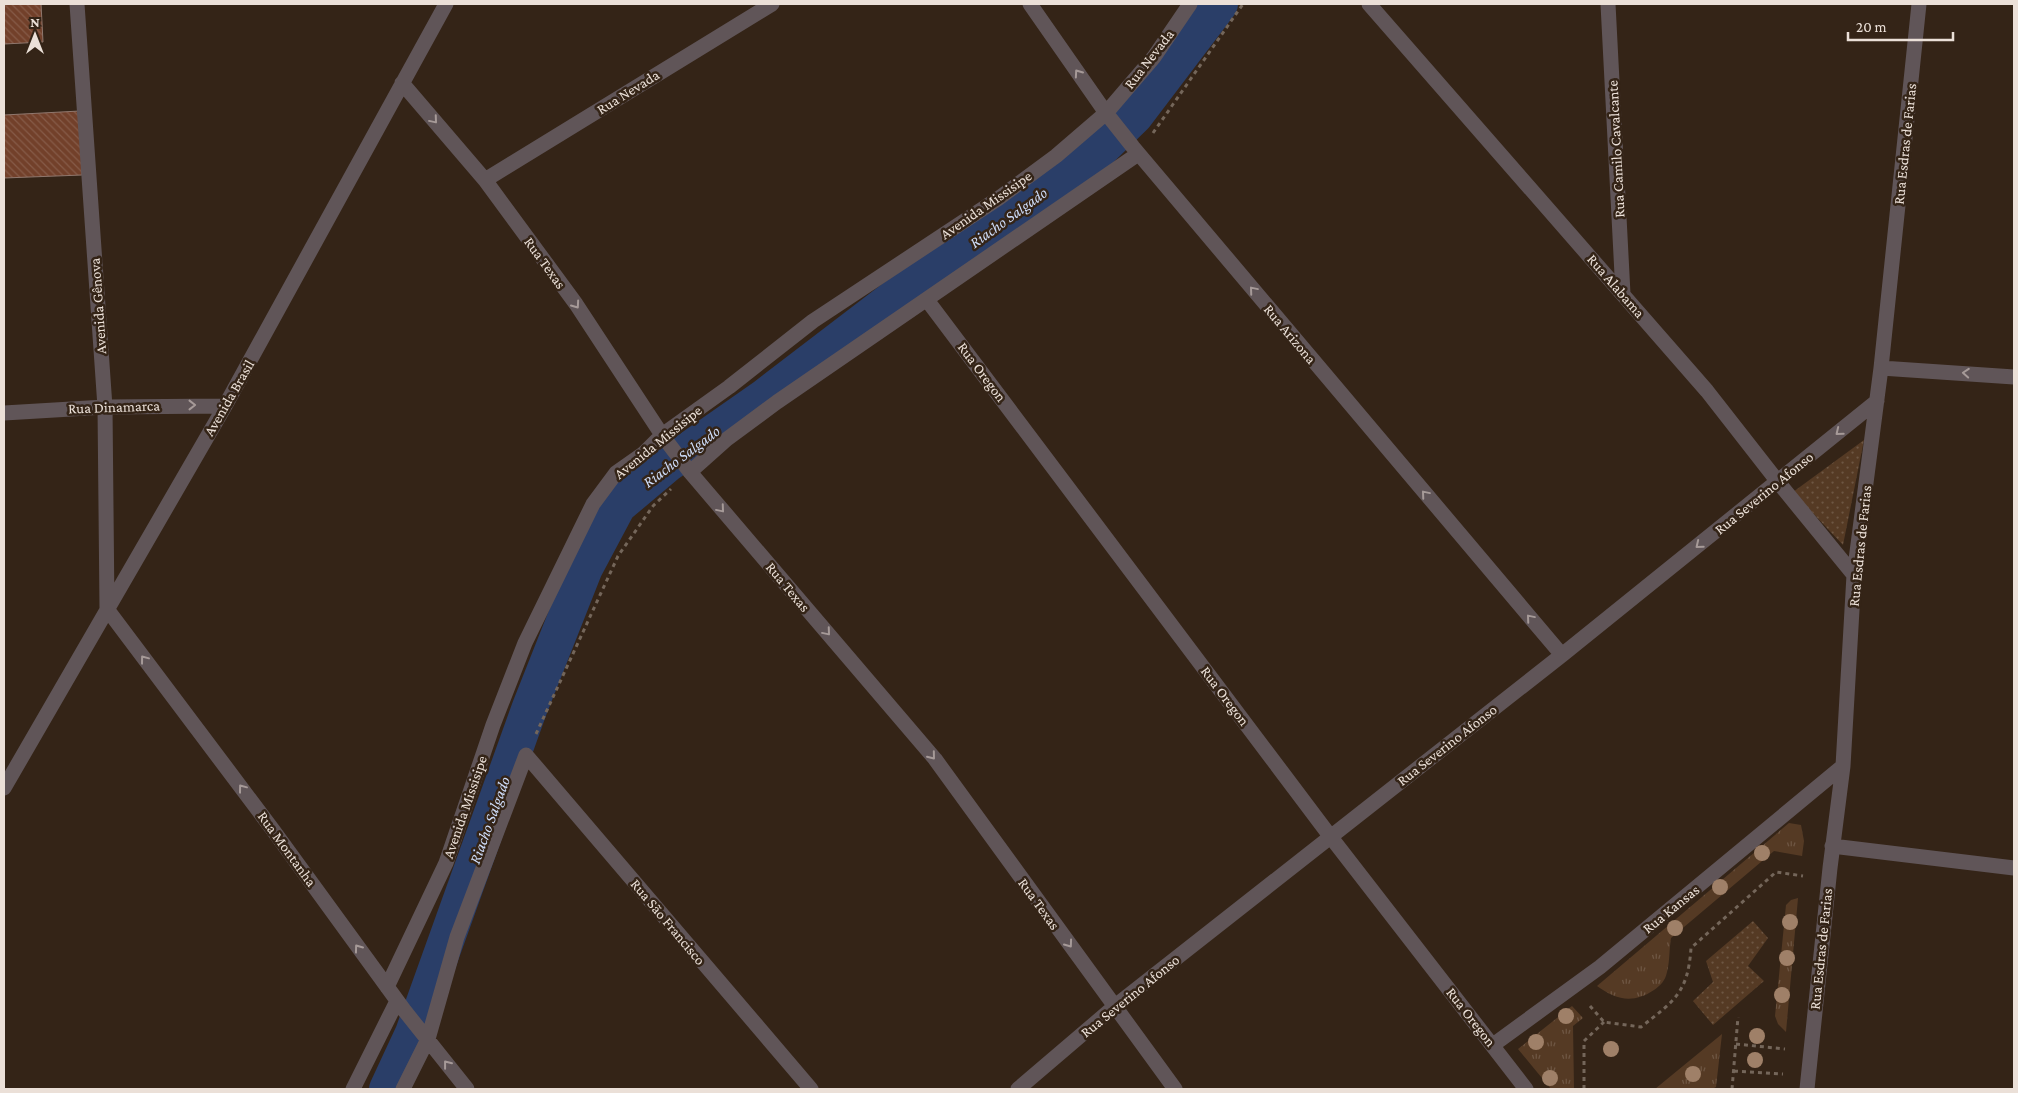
<svg xmlns="http://www.w3.org/2000/svg" width="2018" height="1093" viewBox="0 0 2018 1093" font-family="'Crimson Pro',serif">
	<defs>
		<pattern id="grass-tufts" width="24" height="20" patternUnits="userSpaceOnUse" patternTransform="scale(1.25)"><rect width="24" height="20" fill="#553a24"/><path d="M3 7l-1-3M5 7V3M7 7l1-3M15 17l-1-3M17 17v-4M19 17l1-3" fill="none" stroke="#6e5643"/></pattern>
		<pattern id="park-dots" width="8" height="8" patternUnits="userSpaceOnUse" patternTransform="scale(1.25)"><rect width="8" height="8" fill="#553a24"/><path d="M2 2h.1M6 6h.1" fill="none" stroke="#6e5643" stroke-width="1.8" stroke-linecap="round"/></pattern>
		<pattern id="building-back-hatch" width="6" height="6" patternUnits="userSpaceOnUse" patternTransform="scale(1.25)"><rect width="6" height="6" fill="#72402a"/><path d="M-1 5l2 2M0 0l6 6M5-1l2 2" fill="none" stroke="#865b48"/></pattern>
	</defs>
	<rect width="100%" height="100%" fill="#342417"/>
	<path fill="url(#grass-tufts)" d="M1789 823 1801 825 1804 841 1802 856 1774 851 1671 938C1669 949 1670 961 1667 972 1665 981 1661 985 1654 990 1633 1004 1616 1000 1597 986Z
		M1798 898 1786 1032 1778 1024 1775 1016 1786 905 1791 900Z
		M1572 1006 1583 1018 1573 1026 1574 1089H1551L1518 1049Z
		M1722 1034 1716 1087 1712 1089H1655Z"/>
	<path fill="url(#park-dots)" d="M1864 440 1843 545 1793 492Z
		M1753 921 1768 938 1748 966 1764 981 1713 1025 1693 1001 1713 982 1706 961Z"/>
	<g fill="none" stroke-linecap="round" stroke-linejoin="round">
		<path stroke="#2a3e68" stroke-width="36" d="M387 1089 413 1033 530 707 585 568 618 506 668 464 764 397 892 299 1097 153 1135 116 1220 4"/>
	</g>
	<path fill="url(#building-back-hatch)" stroke="#8f776d" d="M4 4H41L43 42 4 44Z
		M80 111 82 175 4 178V115Z"/>
	<g fill="none" stroke-linecap="round" stroke-linejoin="round">
		<path stroke="#74665a" stroke-width="3" stroke-dasharray="4 4" stroke-linecap="butt" d="M1153 133 1243 4
			M536 734 618 556 653 506 671 489
			M1590 1006 1604 1022 1641 1027C1674 1001 1688 993 1691 948L1776 872 1803 876
			M1736 1044 1785 1049
			M1734 1071 1783 1074
			M1584 1089V1041L1604 1022
			M1732 1089 1738 1017"/>
		<path stroke="#605558" stroke-width="15" d="M77 4 105 407 107 609 273 830 404 1010 467 1089
			M1030 4 1106 113 1133 147 1562 655
			M1369 4 1707 391 1778 482 1854 575
			M1608 4 1623 294
			M402 83 485 180 576 304 662 435 690 472 935 759 1175 1089
			M485 180 772 4
			M927 300 1330 836 1526 1089
			M1881 368 2014 377
			M4 413 105 407 225 406
			M690 472 727 439 777 402 1138 154
			M4 788 225 406 446 4
			M1832 846 2014 868
			M387 987 446 863 493 725 525 643 593 504 616 473 643 454 662 435 729 387 813 321 999 198 1056 156 1106 113 1154 57 1190 4
			M1493 1045 1600 967 1843 766
			M353 1089 397 1001
			M403 1089 428 1039 457 937 526 755 811 1089
			M1018 1089 1114 1007 1562 655 1877 401
			M1807 1089 1830 868 1843 766 1854 575 1881 368 1919 4"/>
	</g>
	<g fill="#9f8068">
		<circle cx="1762" cy="853" r="8"/>
		<circle cx="1720" cy="887" r="8"/>
		<circle cx="1790" cy="922" r="8"/>
		<circle cx="1675" cy="928" r="8"/>
		<circle cx="1787" cy="958" r="8"/>
		<circle cx="1782" cy="995" r="8"/>
		<circle cx="1566" cy="1016" r="8"/>
		<circle cx="1757" cy="1036" r="8"/>
		<circle cx="1536" cy="1042" r="8"/>
		<circle cx="1611" cy="1049" r="8"/>
		<circle cx="1755" cy="1060" r="8"/>
		<circle cx="1693" cy="1074" r="8"/>
		<circle cx="1550" cy="1078" r="8"/>
	</g>
	<defs><path id="oneway-chevron" d="M-2-3.5L2.5 0L-2 3.5" fill="none" stroke-width="1.6" stroke-linecap="round" stroke-linejoin="round" transform="scale(1.25)"/></defs>
	<g stroke="#a69a98">
		<use href="#oneway-chevron" transform="translate(1078 73) rotate(-125)"/>
		<use href="#oneway-chevron" transform="translate(434 120) rotate(50)"/>
		<use href="#oneway-chevron" transform="translate(1253 290) rotate(-130)"/>
		<use href="#oneway-chevron" transform="translate(576 305) rotate(55)"/>
		<use href="#oneway-chevron" transform="translate(1966 373) rotate(-176)"/>
		<use href="#oneway-chevron" transform="translate(192 405)"/>
		<use href="#oneway-chevron" transform="translate(1839 432) rotate(141)"/>
		<use href="#oneway-chevron" transform="translate(1425 494) rotate(-130)"/>
		<use href="#oneway-chevron" transform="translate(721 509) rotate(50)"/>
		<use href="#oneway-chevron" transform="translate(1699 545) rotate(141)"/>
		<use href="#oneway-chevron" transform="translate(1530 618) rotate(-130)"/>
		<use href="#oneway-chevron" transform="translate(827 632) rotate(50)"/>
		<use href="#oneway-chevron" transform="translate(144 659) rotate(-127)"/>
		<use href="#oneway-chevron" transform="translate(932 756) rotate(51)"/>
		<use href="#oneway-chevron" transform="translate(242 788) rotate(-127)"/>
		<use href="#oneway-chevron" transform="translate(1069 944) rotate(54)"/>
		<use href="#oneway-chevron" transform="translate(358 948) rotate(-126)"/>
		<use href="#oneway-chevron" transform="translate(447 1064) rotate(-128)"/>
	</g>
	<g text-anchor="middle" stroke-width="5" stroke-linejoin="round" paint-order="stroke">
		<g font-size="15" fill="#ebe0d8" stroke="#342417">
			<text transform="translate(1149 59) rotate(-52)" y="5">Rua Nevada</text>
			<text transform="translate(628 92) rotate(-32)" y="5">Rua Nevada</text>
			<text transform="translate(1905 144) rotate(-84)" y="5">Rua Esdras de Farias</text>
			<text transform="translate(1616 149) rotate(-93)" y="5">Rua Camilo Cavalcante</text>
			<text transform="translate(986 205) rotate(-35)" y="5">Avenida Missisipe</text>
			<text transform="translate(545 263) rotate(54)" y="5">Rua Texas</text>
			<text transform="translate(1616 286) rotate(49)" y="5">Rua Alabama</text>
			<text transform="translate(98 306) rotate(-94)" y="5">Avenida Gênova</text>
			<text transform="translate(1290 334) rotate(50)" y="5">Rua Arizona</text>
			<text transform="translate(982 372) rotate(53)" y="5">Rua Oregon</text>
			<text transform="translate(229 398) rotate(-60)" y="5">Avenida Brasil</text>
			<text transform="translate(114 407) rotate(-2)" y="5">Rua Dinamarca</text>
			<text transform="translate(658 442) rotate(-39)" y="5">Avenida Missisipe</text>
			<text transform="translate(1764 493) rotate(-39)" y="5">Rua Severino Afonso</text>
			<text transform="translate(1860 546) rotate(-84)" y="5">Rua Esdras de Farias</text>
			<text transform="translate(788 587) rotate(50)" y="5">Rua Texas</text>
			<text transform="translate(1225 696) rotate(53)" y="5">Rua Oregon</text>
			<text transform="translate(1447 745) rotate(-38)" y="5">Rua Severino Afonso</text>
			<text transform="translate(465 807) rotate(-71)" y="5">Avenida Missisipe</text>
			<text transform="translate(287 849) rotate(54)" y="5">Rua Montanha</text>
			<text transform="translate(1039 904) rotate(54)" y="5">Rua Texas</text>
			<text transform="translate(1671 909) rotate(-39)" y="5">Rua Kansas</text>
			<text transform="translate(668 922) rotate(50)" y="5">Rua São Francisco</text>
			<text transform="translate(1821 949) rotate(-84)" y="5">Rua Esdras de Farias</text>
			<text transform="translate(1130 996) rotate(-39)" y="5">Rua Severino Afonso</text>
			<text transform="translate(1471 1017) rotate(52)" y="5">Rua Oregon</text>
		</g>
		<g font-size="16" font-style="italic" fill="#ceddfa" stroke="#342417">
			<text transform="translate(1008 217) rotate(-36)" y="6">Riacho Salgado</text>
			<text transform="translate(681 456) rotate(-37)" y="6">Riacho Salgado</text>
			<text transform="translate(489 820) rotate(-70)" y="6">Riacho Salgado</text>
		</g>
	</g>
	<rect width="2018" height="1093" fill="none" stroke="#ebe0d8" stroke-width="10"/>
	<g transform="translate(35 35)" stroke="#342417" stroke-width="4" paint-order="stroke">
	<path d="M0-4L9 19L0 12L-9 19Z" fill="#ebe0d8"/>
	<text y="-8" font-size="14" font-weight="bold" text-anchor="middle" fill="#ebe0d8">N</text>
	</g>
	<path d="M1848 32v8h105v-8" fill="none" stroke="#ebe0d8" stroke-width="2.5"/>
	<text x="1856" y="32" font-size="15" fill="#ebe0d8" stroke="#342417" stroke-width="4" paint-order="stroke">20 m</text>
</svg>
